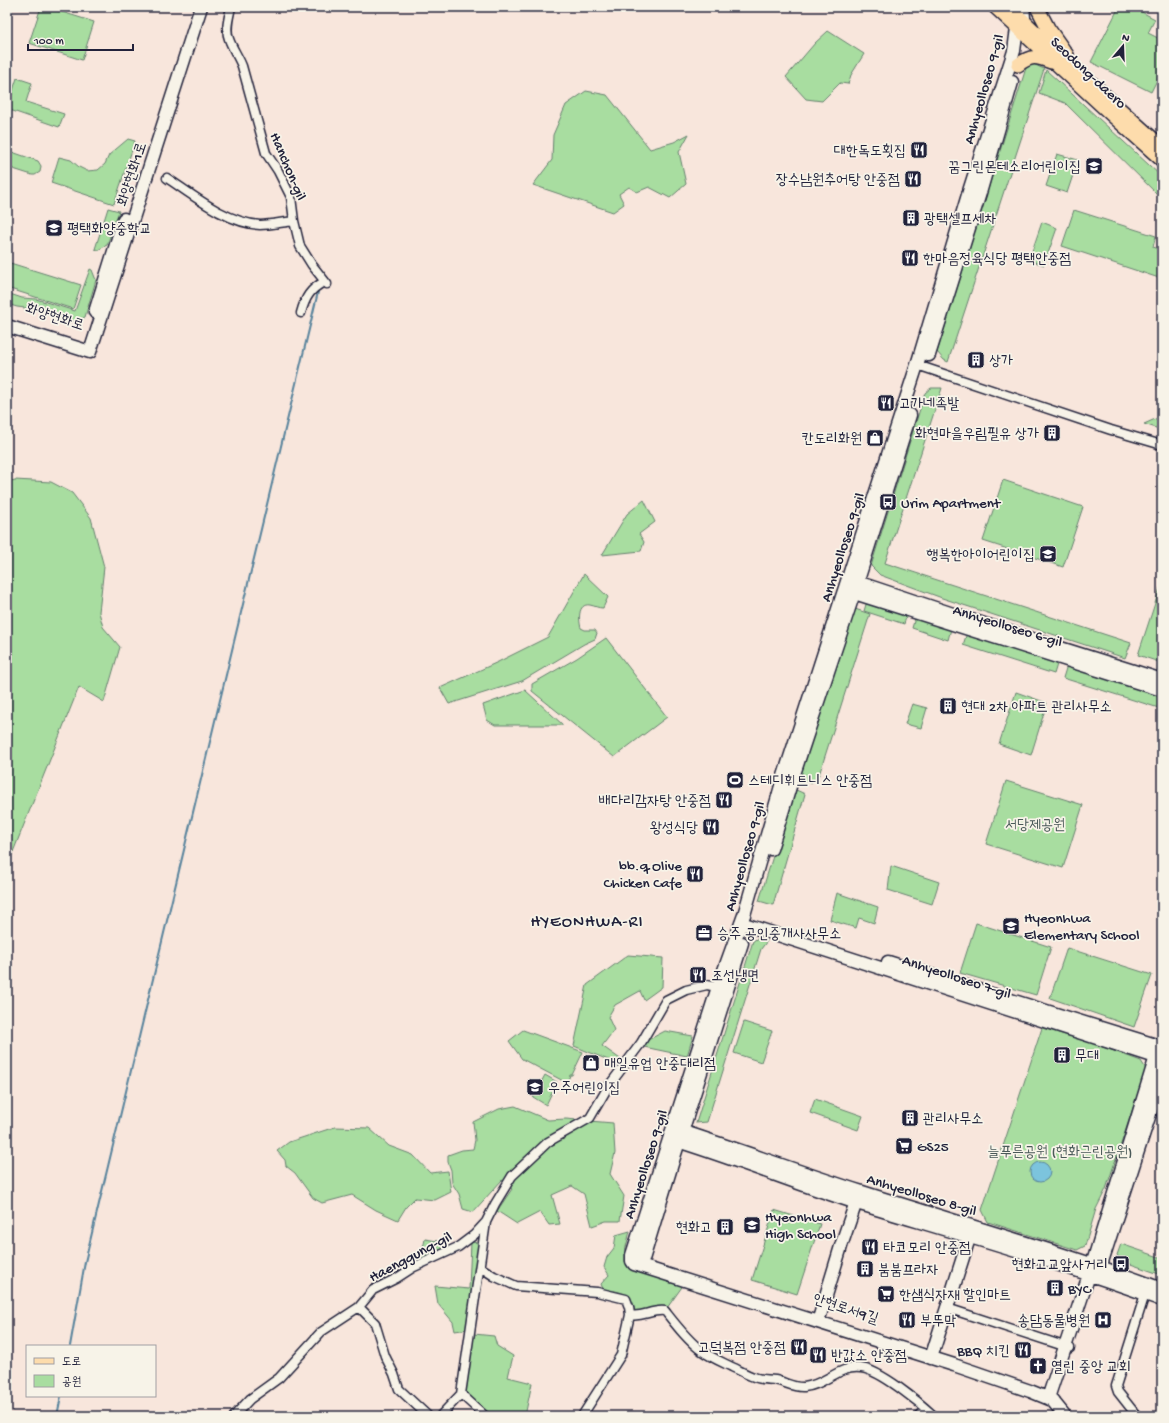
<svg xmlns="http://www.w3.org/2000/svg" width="1169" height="1423" viewBox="0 0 1169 1423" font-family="'Gochi Hand','Poor Story',sans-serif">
	<rect width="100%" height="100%" fill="#f8e6dc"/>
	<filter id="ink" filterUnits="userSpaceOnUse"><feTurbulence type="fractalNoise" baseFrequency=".025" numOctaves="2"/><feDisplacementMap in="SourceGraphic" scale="8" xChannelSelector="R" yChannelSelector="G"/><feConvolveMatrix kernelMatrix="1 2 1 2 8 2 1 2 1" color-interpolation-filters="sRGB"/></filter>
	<g filter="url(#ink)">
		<path fill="#a8dda0" stroke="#65806e" d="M41 7H46L94 22 82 60 29 43Z
			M1119 7H1132L1155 19 1148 33 1162 40V70L1151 92 1091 62Z
			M828 31 864 54 851 75 848 84 840 83 822 101 806 99 786 77 815 43Z
			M1033 64 1044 69 948 362 944 360 937 352 1026 68Z
			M1046 70 1162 177V199L1065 103 1039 93Z
			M17 78 32 83 26 102 64 114 59 127 7 109Z
			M586 91 607 95 650 149 674 142 689 134 679 152 686 184 670 198 649 187 637 192 629 187 619 194 624 204 613 212 533 185 552 160 553 135 566 105Z
			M128 139 135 141 114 204 51 183 59 157 71 160 79 167 87 171 98 170 105 164 109 155Z
			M12 152 38 161 41 166 40 172 35 175H32L7 167V154Z
			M1057 154 1078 160 1067 193 1046 186Z
			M108 208 119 211 107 245 98 250 95 249Z
			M1074 210 1156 236 1153 247 1162 250V279L1062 246Z
			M1042 222 1057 228 1044 265 1029 260Z
			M7 262 81 285 73 309 7 288Z
			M90 269 92 270 96 280 85 317 75 322 33 309 17 307 7 304V293L22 298 36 299 75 311Z
			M931 388H942L885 563 1131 643 1125 658 942 598 880 575 871 566 925 393Z
			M1162 416V430L1144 424Z
			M15 480 51 482 72 493 91 518 104 567 99 612 103 627 120 647 104 702 79 687 7 867V482Z
			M1003 480 1083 507 1063 567 983 541Z
			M644 500 655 522 639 534 644 542 641 551 602 555 627 514Z
			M584 574 608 597 603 608C598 608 595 606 590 605 577 603 579 621 581 628L585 630H595L597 633 595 639 584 644 522 681 449 704 440 688 498 662 548 637Z
			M1162 582V663L1138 655Z
			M867 601 907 614 904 624 864 611Z
			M855 609 870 614 819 775 811 783 798 779Z
			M915 618 951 629 948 640 912 628Z
			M967 633 1058 661 1054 674 963 645Z
			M606 638 667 717 614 757 532 691V684L577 658Z
			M1067 665 1162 696V709L1063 678Z
			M525 690 563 725H495L487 720 483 705Z
			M1016 692 1047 703 1031 755 999 744Z
			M912 704 927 708 921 728 905 724Z
			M1006 781 1083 805 1063 868 986 844Z
			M794 789 805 794 773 905 759 901Z
			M891 866 939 882 932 904 888 890Z
			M837 893 878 907 874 923 859 918 856 928 830 920Z
			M976 923 1051 947 1036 995 960 973Z
			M758 938 767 941 761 949 707 1122 696 1123 753 941Z
			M1067 948 1152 975 1134 1027 1050 998Z
			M628 955 663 958 662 987 644 1000 640 991 615 1005 608 1017 614 1030 602 1046 623 1061 618 1064 574 1046 587 985Z
			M744 1022 772 1031 761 1062 734 1053Z
			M1042 1028 1092 1043 1141 1061 1146 1069 1106 1189 1096 1209 1085 1246 1077 1250 988 1222 982 1210Z
			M523 1030 583 1052 572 1075H570L567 1083 522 1059 509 1041Z
			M665 1031 693 1036 687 1056 644 1047 646 1041Z
			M545 1075 557 1082 546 1105 533 1097Z
			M815 1099 863 1116 858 1130 810 1113Z
			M515 1106 548 1120 566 1119 613 1123 615 1153 610 1174 624 1196 620 1221H606L592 1226 584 1194 572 1186 552 1195 560 1224 549 1225 540 1212 517 1224 497 1211 512 1189 502 1180 473 1212 463 1209 459 1194 452 1183 451 1170 448 1162V1155L462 1150 473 1149 475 1140 473 1122 499 1109Z
			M335 1127 369 1128 389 1146 413 1155 430 1173 448 1171 451 1192 435 1200 415 1198 406 1207 398 1220 376 1210 352 1195 322 1203 313 1198 295 1173 286 1166 285 1160 277 1151 289 1142Z
			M774 1210 820 1224 797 1294 752 1280Z
			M630 1231 625 1251V1262C643 1275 663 1279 684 1284L667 1308H650L636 1313C626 1291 626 1293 603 1289L601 1284 609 1275 604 1267 607 1257 614 1248 616 1235Z
			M425 1239 444 1242 450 1249 417 1263 415 1259 424 1244Z
			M471 1242 479 1243 468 1329 455 1331 453 1322 438 1304 435 1286 469 1289Z
			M1121 1244 1162 1258V1275L1122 1261 1117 1255Z
			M474 1334 494 1336 497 1346 513 1356 508 1377 532 1383 525 1416H489L471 1398 466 1391Z"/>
		<path fill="#7cc4dd" stroke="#58839c" d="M1030 1172a10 10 0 1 1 20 0a10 10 0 1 1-20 0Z"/>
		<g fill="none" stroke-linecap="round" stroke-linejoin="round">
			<path stroke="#58839c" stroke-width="2" d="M70 1346 85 1262 318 292
				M57 1416 61 1396
				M911 1416 916 1412"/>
			<defs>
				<path id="street" d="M231 7C229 17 225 29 229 39 232 48 238 56 242 66L266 153 278 171 291 197 294 221 300 246 312 265 327 284
					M167 178C194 196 227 223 260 225 271 225 283 222 294 221
					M301 313C305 298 310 289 324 282
					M917 365 1111 430 1162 445
					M480 1267 494 1276 516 1286 597 1292 626 1299 629 1307 630 1315 621 1355 582 1416
					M947 1308 1070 1348
					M630 1315C642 1318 652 1309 665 1311 676 1325 688 1341 702 1351 712 1358 722 1362 732 1367 739 1370 747 1375 754 1377 761 1380 768 1379 775 1380 785 1382 794 1388 804 1387 826 1385 839 1365 861 1368 880 1370 919 1402 934 1416
					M234 1416 250 1399 279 1378 321 1332 359 1307
					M428 1416 399 1389 394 1374 385 1356 375 1323 359 1307 373 1290 397 1278 414 1267 458 1247 474 1235 486 1222 495 1204 512 1176 548 1142 590 1118 608 1087 641 1043 666 1000 686 990 707 985 722 988
					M440 1416 461 1394
					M485 1416 461 1394 486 1222
					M918 1416 926 1409
					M1137 1416 1118 1392 1116 1386 1146 1291"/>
				<path id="secondary" d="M1023 7 1025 28
					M1016 20 1017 28 1014 51 970 188 917 365 783 779 744 915 718 987 632 1255V1261L634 1264 954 1365 1030 1391 1052 1400 1065 1416
					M95 312 124 219
					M7 326 90 352 201 7
					M929 355 980 193 1012 82
					M851 580 962 617 1162 680
					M848 591 1162 690
					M771 849 792 780 854 593 910 415
					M741 923 1162 1059
					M888 962 1162 1047
					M675 1129C737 1149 799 1172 862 1192 962 1224 1063 1252 1162 1289
					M671 1139C734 1158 794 1183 857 1203 959 1234 1062 1263 1162 1300
					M641 1266 675 1154 742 943
					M1098 1274 1162 1077
					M818 1322 842 1243 856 1202
					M931 1358 972 1229
					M1048 1398 1089 1275 1158 1050"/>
				<path id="primary" d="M995 7 1114 117 1162 160
					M1009 7 1052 48 1162 147
					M1037 7 1048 28 1067 55
					M1018 65C1031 55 1036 56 1051 62"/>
			</defs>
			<use href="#street" stroke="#22223b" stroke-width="11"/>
			<use href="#secondary" stroke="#22223b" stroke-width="15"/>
			<use href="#primary" stroke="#22223b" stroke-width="16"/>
			<use href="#street" stroke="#f7f3e8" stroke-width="8"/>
			<use href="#secondary" stroke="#f7f3e8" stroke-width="12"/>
			<use href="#primary" stroke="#fddcac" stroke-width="13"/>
		</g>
	</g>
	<defs>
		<symbol id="restaurant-square" viewBox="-11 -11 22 22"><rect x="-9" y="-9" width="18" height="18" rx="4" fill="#22223b" stroke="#f7f3e8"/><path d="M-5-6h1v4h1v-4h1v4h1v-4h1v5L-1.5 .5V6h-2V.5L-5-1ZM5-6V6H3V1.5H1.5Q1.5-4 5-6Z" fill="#fff"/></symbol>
		<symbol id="school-square" viewBox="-11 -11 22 22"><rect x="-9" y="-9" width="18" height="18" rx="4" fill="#22223b" stroke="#f7f3e8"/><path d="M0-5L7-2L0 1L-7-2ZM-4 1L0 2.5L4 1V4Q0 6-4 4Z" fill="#fff"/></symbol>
		<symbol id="building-square" viewBox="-11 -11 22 22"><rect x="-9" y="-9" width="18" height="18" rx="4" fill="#22223b" stroke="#f7f3e8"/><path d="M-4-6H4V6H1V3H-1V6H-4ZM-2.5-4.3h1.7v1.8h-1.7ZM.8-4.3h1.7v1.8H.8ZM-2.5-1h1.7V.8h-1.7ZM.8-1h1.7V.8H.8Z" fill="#fff"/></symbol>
		<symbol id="shop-square" viewBox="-11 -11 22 22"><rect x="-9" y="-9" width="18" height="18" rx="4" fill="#22223b" stroke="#f7f3e8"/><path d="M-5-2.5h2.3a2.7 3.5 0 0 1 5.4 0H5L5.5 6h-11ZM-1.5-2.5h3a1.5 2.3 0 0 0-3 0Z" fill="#fff"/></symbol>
		<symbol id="bus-square" viewBox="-11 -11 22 22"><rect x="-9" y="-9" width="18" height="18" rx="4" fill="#22223b" stroke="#f7f3e8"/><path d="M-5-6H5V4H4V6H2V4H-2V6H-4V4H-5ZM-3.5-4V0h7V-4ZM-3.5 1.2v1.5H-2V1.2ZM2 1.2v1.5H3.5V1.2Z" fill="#fff"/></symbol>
		<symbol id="stadium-square" viewBox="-11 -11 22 22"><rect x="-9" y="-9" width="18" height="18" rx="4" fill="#22223b" stroke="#f7f3e8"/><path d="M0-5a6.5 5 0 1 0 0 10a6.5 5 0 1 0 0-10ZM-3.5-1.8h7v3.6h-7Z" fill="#fff"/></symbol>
		<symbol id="office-square" viewBox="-11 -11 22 22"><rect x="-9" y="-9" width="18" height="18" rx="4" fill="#22223b" stroke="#f7f3e8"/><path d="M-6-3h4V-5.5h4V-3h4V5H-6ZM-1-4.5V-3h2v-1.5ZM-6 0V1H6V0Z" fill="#fff"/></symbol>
		<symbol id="supermarket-square" viewBox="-11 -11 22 22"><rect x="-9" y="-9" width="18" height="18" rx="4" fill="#22223b" stroke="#f7f3e8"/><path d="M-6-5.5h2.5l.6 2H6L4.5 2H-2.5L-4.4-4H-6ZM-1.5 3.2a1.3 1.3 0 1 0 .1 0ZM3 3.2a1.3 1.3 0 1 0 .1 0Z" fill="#fff"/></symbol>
		<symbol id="hospital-square" viewBox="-11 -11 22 22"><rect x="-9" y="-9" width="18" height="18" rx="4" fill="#22223b" stroke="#f7f3e8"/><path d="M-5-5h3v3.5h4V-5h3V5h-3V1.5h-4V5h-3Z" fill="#fff"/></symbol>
		<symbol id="church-square" viewBox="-11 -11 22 22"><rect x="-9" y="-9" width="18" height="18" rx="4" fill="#22223b" stroke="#f7f3e8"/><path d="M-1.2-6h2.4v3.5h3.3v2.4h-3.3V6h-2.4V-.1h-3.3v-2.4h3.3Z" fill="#fff"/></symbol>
	</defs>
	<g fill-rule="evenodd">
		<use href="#restaurant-square" x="909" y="140" width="20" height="20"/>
		<use href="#school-square" x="1084" y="156" width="20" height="20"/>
		<use href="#restaurant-square" x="903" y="169" width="20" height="20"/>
		<use href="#building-square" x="901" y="208" width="20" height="20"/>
		<use href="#school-square" x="44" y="218" width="20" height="20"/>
		<use href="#restaurant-square" x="900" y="248" width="20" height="20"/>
		<use href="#building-square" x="966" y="350" width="20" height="20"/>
		<use href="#restaurant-square" x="876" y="393" width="20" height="20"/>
		<use href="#building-square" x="1042" y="423" width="20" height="20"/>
		<use href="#shop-square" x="865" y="428" width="20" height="20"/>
		<use href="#bus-square" x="878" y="492" width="20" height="20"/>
		<use href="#school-square" x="1038" y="544" width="20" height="20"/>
		<use href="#building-square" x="938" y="696" width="20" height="20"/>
		<use href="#stadium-square" x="725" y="770" width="20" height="20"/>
		<use href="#restaurant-square" x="714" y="790" width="20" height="20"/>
		<use href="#restaurant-square" x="701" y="817" width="20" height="20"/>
		<use href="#restaurant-square" x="685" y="864" width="20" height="20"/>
		<use href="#school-square" x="1001" y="916" width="20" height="20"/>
		<use href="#office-square" x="694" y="923" width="20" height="20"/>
		<use href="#restaurant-square" x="688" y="965" width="20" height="20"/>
		<use href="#building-square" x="1052" y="1045" width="20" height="20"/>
		<use href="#shop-square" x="581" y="1053" width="20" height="20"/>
		<use href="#school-square" x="525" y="1077" width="20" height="20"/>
		<use href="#building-square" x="900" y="1108" width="20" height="20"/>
		<use href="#supermarket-square" x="894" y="1136" width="20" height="20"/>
		<use href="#school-square" x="742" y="1215" width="20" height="20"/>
		<use href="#building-square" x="715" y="1217" width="20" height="20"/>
		<use href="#restaurant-square" x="860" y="1237" width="20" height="20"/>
		<use href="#bus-square" x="1111" y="1254" width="20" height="20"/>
		<use href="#building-square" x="855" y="1259" width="20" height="20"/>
		<use href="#building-square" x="1045" y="1278" width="20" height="20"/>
		<use href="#supermarket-square" x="876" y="1284" width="20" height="20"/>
		<use href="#restaurant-square" x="897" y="1310" width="20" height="20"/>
		<use href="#hospital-square" x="1093" y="1310" width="20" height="20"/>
		<use href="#restaurant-square" x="789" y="1337" width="20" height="20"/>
		<use href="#restaurant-square" x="1013" y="1340" width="20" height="20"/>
		<use href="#restaurant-square" x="808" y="1345" width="20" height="20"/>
		<use href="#church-square" x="1028" y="1356" width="20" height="20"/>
	</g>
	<g text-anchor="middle" stroke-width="3.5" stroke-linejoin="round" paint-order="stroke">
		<g font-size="15" fill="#22223b" stroke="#f7f3e8">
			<text transform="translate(1089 72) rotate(43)" y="5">Seodong-daero</text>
			<text transform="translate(983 89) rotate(-74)" y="5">Anhyeolloseo 9-gil</text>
			<text transform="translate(289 166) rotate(67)" y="5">Hanchon-gil</text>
			<text transform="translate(131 174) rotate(-72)" y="5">화양현화1로</text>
			<text transform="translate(55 316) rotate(18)" y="5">화양현화로</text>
			<text transform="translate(842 547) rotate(-72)" y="5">Anhyeolloseo 9-gil</text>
			<text transform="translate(1008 625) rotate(17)" y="5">Anhyeolloseo 6-gil</text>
			<text transform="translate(744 856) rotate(-74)" y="5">Anhyeolloseo 9-gil</text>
			<text transform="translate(957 976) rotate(18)" y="5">Anhyeolloseo 7-gil</text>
			<text transform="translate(645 1164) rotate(-72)" y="5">Anhyeolloseo 9-gil</text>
			<text transform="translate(922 1194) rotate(17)" y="5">Anhyeolloseo 8-gil</text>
			<text transform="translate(410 1256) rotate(-28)" y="5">Haenggung-gil</text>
			<text transform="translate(846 1308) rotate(18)" y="5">안현로서9길</text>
		</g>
		<g font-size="15" fill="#22223b" stroke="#f7f3e8" text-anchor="start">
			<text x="906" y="155" text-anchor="end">대한독도횟집</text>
			<text x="1081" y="171" text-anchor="end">꿈그린몬테소리어린이집</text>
			<text x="900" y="184" text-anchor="end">장수남원추어탕 안중점</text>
			<text x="924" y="223">광택셀프세차</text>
			<text x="67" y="233">평택화양중학교</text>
			<text x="923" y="263">한마음정육식당 평택안중점</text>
			<text x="989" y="365">상가</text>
			<text x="899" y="408">고가네족발</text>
			<text x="1039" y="438" text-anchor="end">화현마을우림필유 상가</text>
			<text x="862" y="443" text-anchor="end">칸도리화원</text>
			<text x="901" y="507">Urim Apartment</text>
			<text x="1035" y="559" text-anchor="end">행복한아이어린이집</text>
			<text x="961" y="711">현대 2차 아파트 관리사무소</text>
			<text x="748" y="785">스테디휘트니스 안중점</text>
			<text x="711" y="805" text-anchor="end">배다리감자탕 안중점</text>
			<text x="698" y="832" text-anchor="end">왕성식당</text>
			<text x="682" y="870" text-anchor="end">bb.q Olive<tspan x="682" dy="17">Chicken Cafe</tspan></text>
			<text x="1024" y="922">Hyeonhwa<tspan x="1024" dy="17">Elementary School</tspan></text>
			<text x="717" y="938">승주 공인중개사사무소</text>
			<text x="711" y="980">조선냉면</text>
			<text x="1075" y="1060">무대</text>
			<text x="604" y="1068">매일유업 안중대리점</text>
			<text x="548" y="1092">우주어린이집</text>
			<text x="923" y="1123">관리사무소</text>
			<text x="917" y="1151">GS25</text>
			<text x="765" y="1221">Hyeonhwa<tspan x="765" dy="17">High School</tspan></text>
			<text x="712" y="1232" text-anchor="end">현화고</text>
			<text x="883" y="1252">타코모리 안중점</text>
			<text x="1108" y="1269" text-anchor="end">현화고교앞사거리</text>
			<text x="878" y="1274">붐붐프라자</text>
			<text x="1068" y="1293">BYC</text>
			<text x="899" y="1299">한샘식자재 할인마트</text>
			<text x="920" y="1325">부뚜막</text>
			<text x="1090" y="1325" text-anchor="end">송담동물병원</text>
			<text x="786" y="1352" text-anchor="end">고덕복점 안중점</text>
			<text x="1010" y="1355" text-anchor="end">BBQ 치킨</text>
			<text x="831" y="1360">반값소 안중점</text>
			<text x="1051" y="1371">열린 중앙 교회</text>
		</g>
		<g font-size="15" fill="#4a5a59" stroke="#f7f3e8">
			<text x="1035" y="829">서당제공원</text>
			<text x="1060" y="1156">늘푸른공원 (현화근린공원)</text>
		</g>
		<g font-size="17" letter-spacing="1" fill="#22223b" stroke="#f7f3e8">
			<text x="587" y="926">HYEONHWA-RI</text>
		</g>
	</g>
	<rect width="1169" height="1423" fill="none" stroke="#f7f3e8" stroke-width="24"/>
	<rect x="12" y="12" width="1145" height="1399" fill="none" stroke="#22223b" stroke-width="1.5" filter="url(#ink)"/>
	<rect x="26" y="1345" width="130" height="52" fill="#f7f3e8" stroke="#a29fa3"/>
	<rect x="34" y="1358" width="20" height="6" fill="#fddcac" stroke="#a29fa3"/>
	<text x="62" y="1365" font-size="12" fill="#22223b">도로</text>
	<rect x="34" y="1375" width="20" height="12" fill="#a8dda0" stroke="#a29fa3"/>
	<text x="62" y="1385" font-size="12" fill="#22223b">공원</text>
	<g transform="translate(1123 46) rotate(19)" stroke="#f7f3e8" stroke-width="3" paint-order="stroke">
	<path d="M0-3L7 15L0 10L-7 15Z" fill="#22223b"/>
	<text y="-6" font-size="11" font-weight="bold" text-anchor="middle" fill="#22223b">N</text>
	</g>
	<path d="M28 44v6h105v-6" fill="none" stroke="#22223b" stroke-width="2"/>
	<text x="34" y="44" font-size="12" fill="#22223b" stroke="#f7f3e8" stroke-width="3" paint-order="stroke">100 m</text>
</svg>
